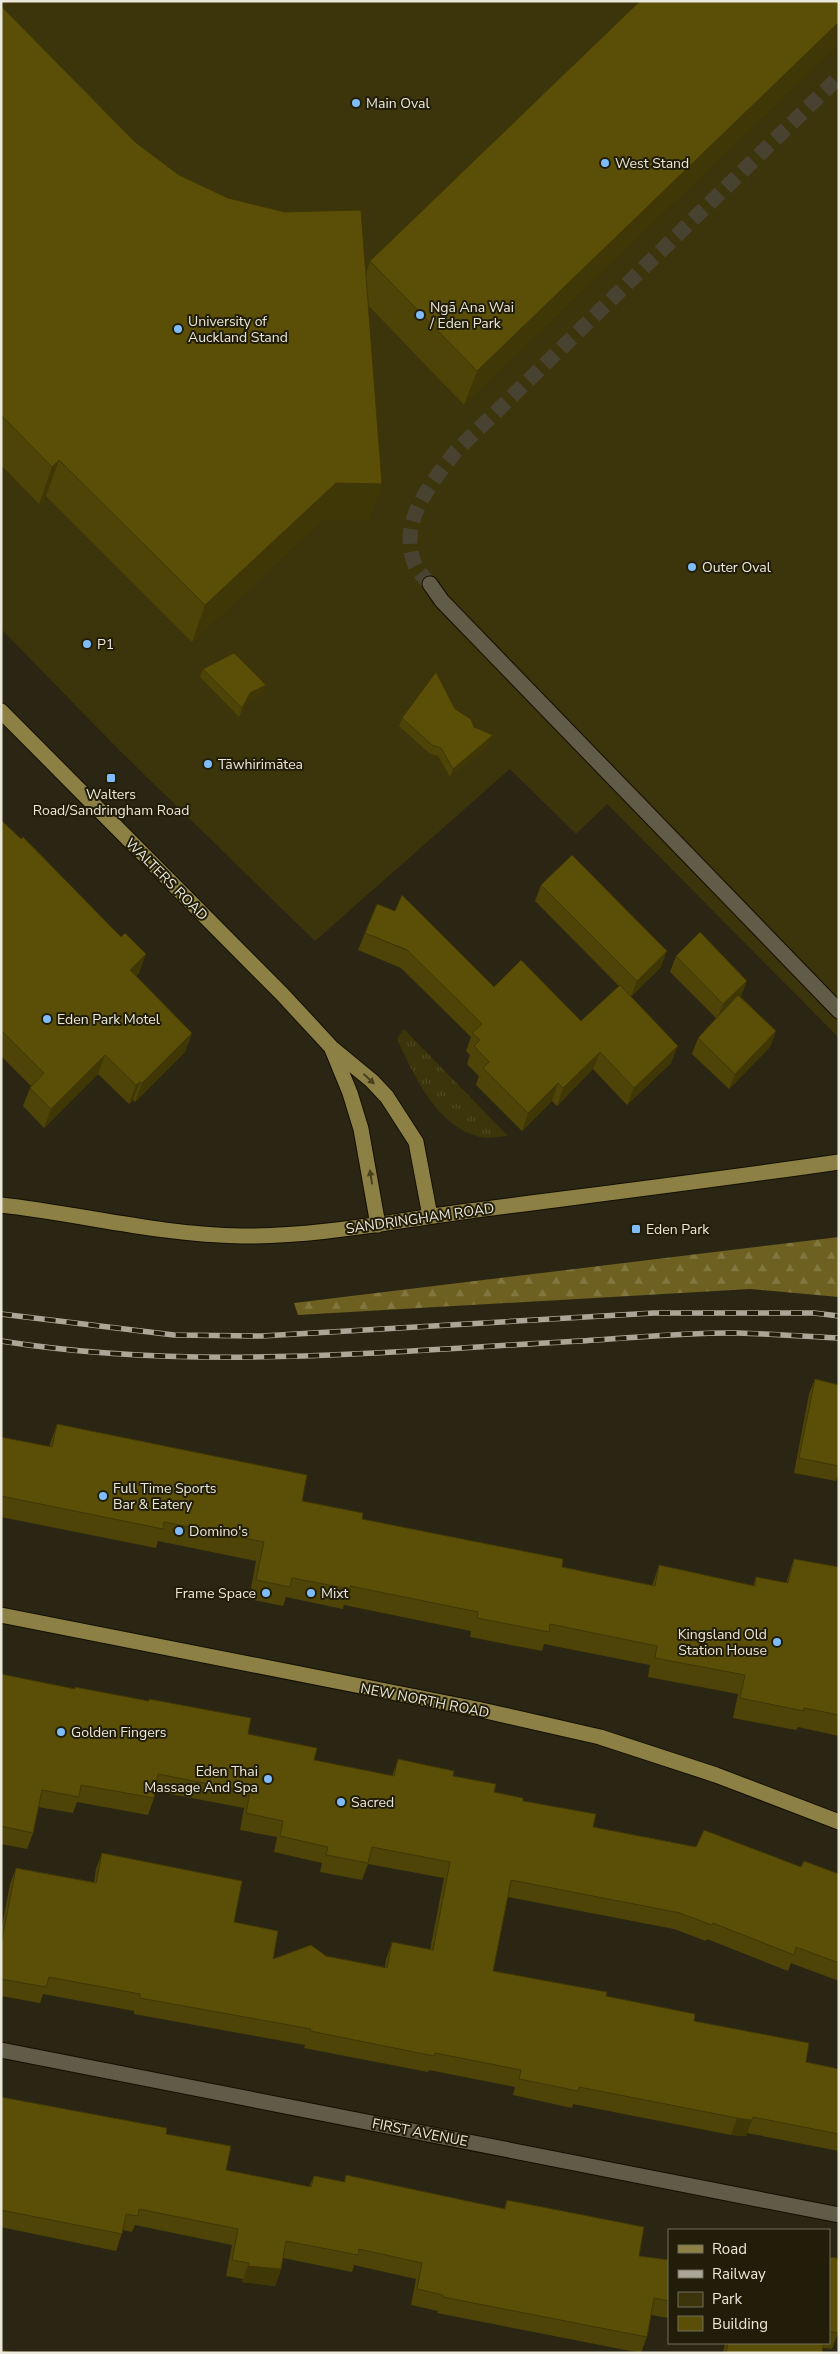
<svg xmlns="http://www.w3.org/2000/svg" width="840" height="2354" viewBox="0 0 840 2354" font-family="'Nunito Sans',sans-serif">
	<defs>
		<pattern id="grass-tufts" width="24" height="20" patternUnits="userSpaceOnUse" patternTransform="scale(1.25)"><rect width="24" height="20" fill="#3c340a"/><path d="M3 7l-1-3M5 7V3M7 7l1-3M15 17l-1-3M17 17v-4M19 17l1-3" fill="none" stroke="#4f4821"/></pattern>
		<pattern id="forest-firs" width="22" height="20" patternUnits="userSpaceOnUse" patternTransform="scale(1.25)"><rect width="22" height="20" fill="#6d6020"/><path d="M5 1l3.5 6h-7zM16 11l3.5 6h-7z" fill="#827740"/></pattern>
	</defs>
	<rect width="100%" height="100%" fill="#2b2613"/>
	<path fill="url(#grass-tufts)" d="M404 1029 508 1136C500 1136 488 1139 480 1137 436 1126 415 1077 397 1039Z"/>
	<path fill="url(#forest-firs)" d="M839 1237V1297L750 1289 298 1315 294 1303Z"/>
	<path fill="#3c340a" d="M1 1H839V1038L607 804 576 834 510 769 315 941 119 750 1 629Z"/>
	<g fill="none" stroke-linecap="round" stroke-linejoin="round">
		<path stroke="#484331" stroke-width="15" stroke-dasharray="15 8" stroke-linecap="butt" d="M430 584C425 578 418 572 415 565 397 522 431 484 456 451L839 77"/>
		<defs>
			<path id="minor" d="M430 584 442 601 839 1011
				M1 2050 839 2215"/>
			<path id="major" d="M1 711 282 994 332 1048 372 1081 387 1097 416 1142 430 1216
				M332 1049 350 1093 361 1129 378 1225
				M1 1205C81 1214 161 1235 241 1236 317 1237 393 1221 469 1211 592 1195 715 1180 839 1162
				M1 1615 477 1709 600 1737 716 1775 839 1822"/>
		</defs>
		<use href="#minor" stroke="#130f01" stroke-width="17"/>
		<use href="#major" stroke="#130f01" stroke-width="17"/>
		<use href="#minor" stroke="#615c47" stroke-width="15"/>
		<use href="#major" stroke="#8d8044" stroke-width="15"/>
		<defs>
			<path id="rail" d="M1 1314 174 1335 262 1336 654 1313H814L839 1316
				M1 1341C196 1372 386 1351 582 1341 633 1338 686 1332 738 1333 771 1334 805 1336 839 1338"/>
		</defs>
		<use href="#rail" stroke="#aaa798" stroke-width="5.5"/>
		<use href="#rail" stroke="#211d09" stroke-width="4" stroke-dasharray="11" stroke-linecap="butt"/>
	</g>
	<path fill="#4e4407" d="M640 1 464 405 368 305 382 484 368 520 323 519 192 642 46 496 39 504 1 465V6L135 142 179 175 366 274 370 261Z
		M203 669 263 694 247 701 239 717 200 677Z
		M455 709 490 743 450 777 438 756 429 753 399 726 402 718Z
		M1 820 139 973 136 976 192 1033 185 1052 135 1102 133 1100 129 1104 98 1074 44 1128 23 1106 30 1088 31 1086 1 1056Z
		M541 885 661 967 631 996 671 1063 627 1105 593 1069 557 1106 552 1101 522 1131 476 1085 479 1076 467 1064 470 1055 466 1051 471 1037 401 968 358 950 365 933 494 987 581 1021 619 986 535 901Z
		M676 956 741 997 776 1031 770 1047 729 1089 692 1054 698 1038 716 1018 670 972Z
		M815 1379 839 1385V1473L836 1481 794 1473 809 1394Z
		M57 1424 362 1519 562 1567 652 1586 659 1565 753 1586 756 1577 786 1583 794 1559 839 1567V1736L798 1727 796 1730 733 1718 738 1694 648 1677 650 1665 544 1644 542 1651 470 1637 471 1631 344 1605 343 1609 286 1597 283 1606 249 1599 256 1561 158 1541 156 1548 1 1517V1437L49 1447Z
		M1 1674 74 1689 75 1687 248 1734 314 1760 392 1776 398 1759 453 1776 494 1792 523 1801 593 1827 839 1874V1981L791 1963 788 1971 707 1939 706 1941 674 1929 508 1897 493 1971 606 1996 694 2021 806 2062 839 2069V2151L747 2133 746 2136 731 2135 573 2104 572 2108 513 2095 515 2087 429 2070 428 2072 304 2048 305 2045 134 2014V2011L43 1994 40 2003 1 1996V1931L10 1884 16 1868 94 1882 96 1869 102 1853 234 1922 273 1959 326 1956 385 1967 386 1959 392 1942 430 1950 444 1878 368 1864 362 1880 320 1872 322 1863 274 1852 277 1837 240 1830 244 1808 155 1791 154 1798 148 1815 77 1802 73 1813 38 1807 33 1833 27 1849 1 1844Z
		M1 2097 166 2134 226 2170 309 2187 314 2176 344 2182 346 2175 504 2209 507 2200 639 2256 669 2260V2318L651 2315 647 2337 641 2353 437 2313 438 2311 411 2305 416 2279 354 2265 352 2272 283 2258 281 2269 275 2286 242 2282 243 2279 226 2276 232 2245 135 2225 132 2232 123 2230 116 2251 1 2227Z
		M829 2257 838 2333 832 2349 823 2348 822 2353H723L725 2343H829Z"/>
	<path fill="#403706" d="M839 22V44L464 405 477 371Z
		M59 460 46 496 39 504 52 467Z
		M336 483 382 484 368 520 323 519 192 642 205 605Z
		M266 685 263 694 247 701 239 717 242 708 250 693Z
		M493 735 490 743 450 777 453 769Z
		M667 951 661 967 631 997 637 981Z
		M146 954 139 973 123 989 130 970Z
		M747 981 741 997 717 1020 723 1004Z
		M776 1031 770 1047 729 1089 735 1074Z
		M192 1033 185 1052 135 1102 142 1083Z
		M678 1046 671 1063 627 1105 634 1088Z
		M600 1052 593 1069 557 1106 563 1088Z
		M105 1055 98 1074 44 1128 51 1109Z
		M140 1082 133 1100 129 1104 136 1085Z
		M558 1083 552 1101 522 1131 528 1113Z
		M737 2118 752 2120 746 2136 731 2135Z
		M248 2266 281 2269 275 2286 242 2282Z"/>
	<path fill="#5b4f08" stroke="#403706" d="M640 1H839V22L477 371 370 261Z
		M1 6 135 142 179 175 228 198 285 212 361 210 382 484 336 483 205 605 59 460 52 467 1 415Z
		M234 653 266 685 250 693 242 708 203 669Z
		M436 672 455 709 471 719 474 727 493 735 453 769 441 748 432 745 402 718Z
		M1 820 21 839 23 837 121 937 125 933 146 954 130 970 192 1033 142 1083 140 1082 136 1085 105 1055 51 1109 30 1088 44 1073 1 1030Z
		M572 855 667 951 637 981 541 885Z
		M402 895 494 987 521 960 581 1021 620 985 678 1046 634 1088 600 1052 563 1088 558 1083 528 1113 483 1068 489 1062 474 1046 480 1040 472 1033 482 1024 407 950 365 933 377 904 395 911Z
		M700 932 747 981 723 1004 676 956Z
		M738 995 776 1031 735 1074 698 1038Z
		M815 1379 839 1385V1466L799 1458Z
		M57 1424 307 1475 302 1501 363 1513 362 1519 563 1559 562 1567 655 1586 659 1565 755 1586 756 1577 788 1583 794 1559 839 1567V1715L804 1708V1711L740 1698 745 1675 655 1658 657 1646 550 1624 549 1632 477 1618 478 1612 350 1586V1589L292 1578 290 1587 256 1580 264 1542 164 1522 163 1529 1 1496V1437L52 1447Z
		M1 1674 75 1689V1687L149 1701V1699L251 1718 248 1734 317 1748 314 1760 394 1776 398 1759 454 1771 453 1776 496 1784 494 1792 523 1798V1801L596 1814 593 1827 696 1847 704 1830 801 1867 804 1861 839 1874V1963L796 1947 794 1955 713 1923 712 1925 680 1913 511 1880 493 1971 607 1992 606 1996 695 2014 694 2021 809 2043 806 2062 839 2069V2134L753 2117 752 2120 737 2118 579 2087 578 2091 519 2079 521 2070 435 2053 434 2056 310 2031 311 2029 140 1998V1994L49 1977 46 1987 1 1979V1945L16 1868 96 1883 102 1853 242 1881 234 1922 278 1931 273 1959 311 1945 326 1956 387 1968 392 1942 433 1950 450 1862 372 1847 368 1863 326 1855 328 1847 280 1836 283 1821 246 1813 250 1792 158 1774 154 1798 81 1785 79 1797 42 1790 33 1833 1 1826Z
		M1 2097 167 2128 166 2134 231 2146 226 2170 311 2187 314 2176 345 2182 346 2175 505 2209 507 2200 644 2227 639 2256 669 2260V2301L654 2298 647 2337 443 2297V2295L417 2289 422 2263 359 2249 358 2255 286 2241 281 2269 248 2266 249 2263 232 2260 238 2229 139 2209 138 2216 126 2214 122 2234 1 2210Z
		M829 2257 837 2258 839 2262V2325L838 2333 829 2331Z
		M728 2343H824L822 2353H726Z
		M1 2350 17 2353H1Z"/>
	<defs><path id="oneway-solid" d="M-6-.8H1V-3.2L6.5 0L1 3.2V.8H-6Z" transform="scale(1.25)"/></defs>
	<g fill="#47401e">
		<use href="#oneway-solid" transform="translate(369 1079) rotate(43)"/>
		<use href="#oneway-solid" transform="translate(371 1177) rotate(-99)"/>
	</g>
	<g fill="#7ebdf9" stroke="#211d09" stroke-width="2">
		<circle cx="356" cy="103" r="5"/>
		<circle cx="605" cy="163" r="5"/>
		<circle cx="420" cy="315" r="5"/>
		<circle cx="178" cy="329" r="5"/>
		<circle cx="692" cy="567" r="5"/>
		<circle cx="87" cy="644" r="5"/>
		<circle cx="208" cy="764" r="5"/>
		<rect x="106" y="773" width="10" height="10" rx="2.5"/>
		<circle cx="47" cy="1019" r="5"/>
		<rect x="631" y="1224" width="10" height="10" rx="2.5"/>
		<circle cx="103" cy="1496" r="5"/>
		<circle cx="179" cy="1531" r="5"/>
		<circle cx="266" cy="1593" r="5"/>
		<circle cx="311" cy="1593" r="5"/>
		<circle cx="777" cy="1642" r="5"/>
		<circle cx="61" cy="1732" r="5"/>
		<circle cx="268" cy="1779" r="5"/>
		<circle cx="341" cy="1802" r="5"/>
	</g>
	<g text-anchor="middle" stroke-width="4" stroke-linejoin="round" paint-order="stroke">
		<g font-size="14" fill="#eae8db" stroke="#211d09" text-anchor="start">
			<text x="366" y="108">Main Oval</text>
			<text x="615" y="168">West Stand</text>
			<text x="430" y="312">Ngā Ana Wai<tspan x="430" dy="16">/ Eden Park</tspan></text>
			<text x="188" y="326">University of<tspan x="188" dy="16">Auckland Stand</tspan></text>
			<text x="702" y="572">Outer Oval</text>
			<text x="97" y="649">P1</text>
			<text x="218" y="769">Tāwhirimātea</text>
			<text x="111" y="799" text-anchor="middle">Walters<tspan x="111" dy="16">Road/Sandringham Road</tspan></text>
			<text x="57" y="1024">Eden Park Motel</text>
			<text x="646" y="1234">Eden Park</text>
			<text x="113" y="1493">Full Time Sports<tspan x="113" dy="16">Bar &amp; Eatery</tspan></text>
			<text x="189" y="1536">Domino's</text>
			<text x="256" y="1598" text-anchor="end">Frame Space</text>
			<text x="321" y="1598">Mixt</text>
			<text x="767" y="1639" text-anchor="end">Kingsland Old<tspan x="767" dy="16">Station House</tspan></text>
			<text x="71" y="1737">Golden Fingers</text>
			<text x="258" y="1776" text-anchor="end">Eden Thai<tspan x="258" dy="16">Massage And Spa</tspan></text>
			<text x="351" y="1807">Sacred</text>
		</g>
		<g font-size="14" fill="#eae8db" stroke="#211d09">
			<text transform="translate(167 879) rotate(45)" y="5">WALTERS ROAD</text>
			<text transform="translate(420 1218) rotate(-8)" y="5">SANDRINGHAM ROAD</text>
			<text transform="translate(425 1700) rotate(11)" y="5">NEW NORTH ROAD</text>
			<text transform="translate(420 2132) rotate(11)" y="5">FIRST AVENUE</text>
		</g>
	</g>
	<rect width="840" height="2354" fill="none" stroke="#eae8db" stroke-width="5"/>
	<rect x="668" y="2229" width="162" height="115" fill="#211d09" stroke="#716e5d"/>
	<rect x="678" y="2245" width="25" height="8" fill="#8d8044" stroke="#716e5d"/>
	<text x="712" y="2254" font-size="15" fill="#eae8db">Road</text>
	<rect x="678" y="2270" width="25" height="8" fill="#aaa798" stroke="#716e5d"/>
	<text x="712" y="2279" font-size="15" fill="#eae8db">Railway</text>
	<rect x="678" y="2292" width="25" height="15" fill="#3c340a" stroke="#716e5d"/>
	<text x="712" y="2304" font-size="15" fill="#eae8db">Park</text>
	<rect x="678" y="2316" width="25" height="15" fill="#5b4f08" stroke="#716e5d"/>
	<text x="712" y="2329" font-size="15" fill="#eae8db">Building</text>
</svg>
